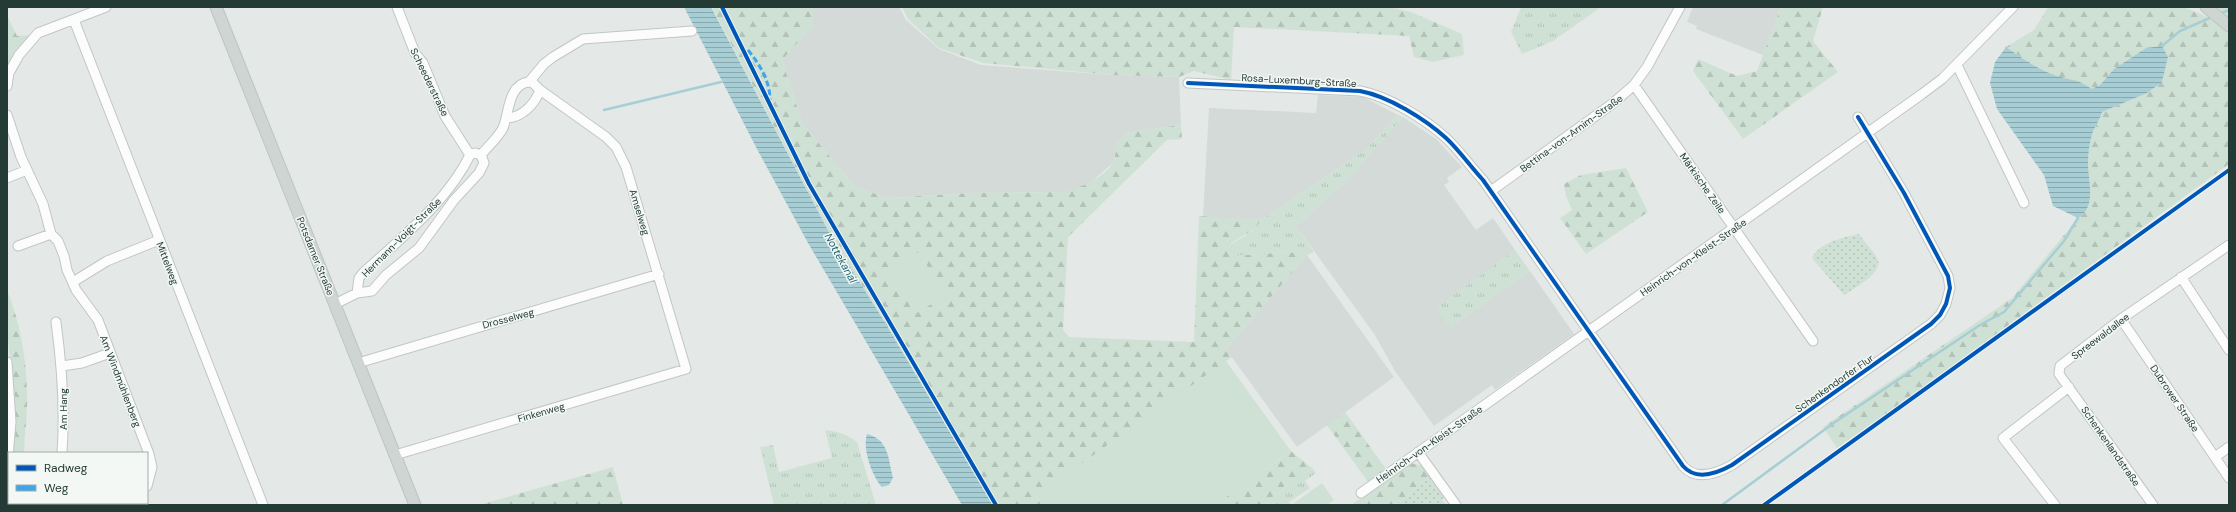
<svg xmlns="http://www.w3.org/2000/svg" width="2236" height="512" viewBox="0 0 2236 512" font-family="'DM Sans',sans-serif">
	<defs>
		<pattern id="grass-tufts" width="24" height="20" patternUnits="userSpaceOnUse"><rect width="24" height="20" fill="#cfe1d4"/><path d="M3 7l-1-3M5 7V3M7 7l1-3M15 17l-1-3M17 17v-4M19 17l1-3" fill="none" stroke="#b2c2b7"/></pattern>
		<pattern id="forest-firs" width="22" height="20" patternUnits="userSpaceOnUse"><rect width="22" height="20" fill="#cfe1d4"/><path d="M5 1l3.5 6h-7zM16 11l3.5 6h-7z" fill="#b2c2b7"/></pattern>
		<pattern id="park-dots" width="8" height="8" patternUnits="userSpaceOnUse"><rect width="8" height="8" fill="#cfe1d4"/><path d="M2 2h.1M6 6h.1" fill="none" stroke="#b2c2b7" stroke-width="1.8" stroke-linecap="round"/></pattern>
		<pattern id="water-rules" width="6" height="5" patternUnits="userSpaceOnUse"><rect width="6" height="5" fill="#a8ced5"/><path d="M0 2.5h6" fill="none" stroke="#89a8ae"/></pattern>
	</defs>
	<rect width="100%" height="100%" fill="#e4e9e7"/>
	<path fill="#d3dad7" d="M813 7H899L906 20 939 49 981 65 1113 75 1179 77 1181 125 1130 132 1118 141 1113 163 1091 182 1074 190 1063 192 970 193 888 198 855 187 802 123 782 60 813 25Z
		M1693 7H1781L1763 55 1696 29 1697 26 1687 22Z
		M1318 95 1363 97 1398 115 1365 150 1261 220 1203 217 1209 108 1316 113Z
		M1403 117 1436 139 1462 167 1447 178 1449 182 1444 185 1476 230 1493 218 1515 250 1437 308 1450 327 1530 271 1574 334 1495 390 1492 385 1434 426 1395 371 1375 335 1296 226 1348 179Z
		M1307 255 1394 377 1297 447 1226 349Z"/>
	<path fill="url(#grass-tufts)" d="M1521 7H1601L1553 41 1522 54 1511 32Z
		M1398 115 1403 117 1348 179 1296 226 1314 252 1307 255 1289 252 1235 256C1223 243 1240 240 1248 234 1254 230 1257 226 1261 220L1365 150Z
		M1515 250 1530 271 1450 327 1436 308Z
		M825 430C837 431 847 434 857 442L876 505H774L760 447 773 445 779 472 832 458Z
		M1312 468 1316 473 1305 481 1310 488 1289 502 1291 505H1270L1267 501Z"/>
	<path fill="url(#forest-firs)" d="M712 7H813V25L782 60 802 123 855 187 888 198 970 193 1063 192C1078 189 1106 177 1113 162 1116 156 1116 147 1118 141L1130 132 1181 125 1182 139 1167 140 1068 237 1063 330 1069 337 1194 342 1199 216 1261 220C1252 236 1236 236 1230 246L1235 256 1289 252 1307 255 1226 349 1232 357 1036 496 1042 505H993L884 321 833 240Z
		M902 7H1390L1411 12 1462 34 1464 55 1433 62 1414 57 1409 36 1234 27 1231 80 1194 71 1179 77 1113 75 983 63 939 48 908 19Z
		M1781 7H1823L1813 41 1838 72 1743 139 1693 71 1698 59 1737 76 1757 71Z
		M2048 7H2183L2203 15 2229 30V164L1909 398 1837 448 1823 427 2012 298 2078 218C2096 208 2089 183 2088 166 2088 157 2089 144 2092 135 2094 127 2100 120 2102 112L2147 93 2165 69 2168 57 2146 48 2114 69 2100 85 2092 90C2076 78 2068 81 2052 74 2035 68 2021 57 2006 47L2034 30Z
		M2214 7H2229V22L2216 11 2219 9Z
		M7 15 17 36 31 35 17 49 7 67Z
		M1626 168 1648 212 1586 254 1560 218 1572 210 1566 196 1564 184 1581 175Z
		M7 289C20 323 27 360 27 397 28 416 24 434 24 453H13L15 398 7 334Z
		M1345 412 1386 469 1368 482 1327 425Z
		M1291 451 1312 468 1267 501 1270 505H1215Z
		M1410 463 1425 466 1432 476 1395 505H1351Z
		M613 467 623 505H479Z
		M9 489V503H67L69 505H7Z"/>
	<path fill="url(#park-dots)" d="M1859 234C1864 242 1875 252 1878 260 1882 274 1853 289 1844 295L1812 258C1819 243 1843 237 1859 234Z
		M1432 476 1445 494 1442 500 1446 505H1395Z"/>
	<path fill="#cfe1d4" d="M919 252 945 296 915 314 889 270Z
		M1226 361 1291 451 1215 505H1042L1036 496Z
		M1322 483 1334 500 1327 505H1295L1294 503Z"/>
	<path fill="url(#water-rules)" d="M684 7H711L833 240 884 321 993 505H962L808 243 757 149Z
		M2162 46 2168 57 2162 82 2147 93 2102 112C2100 120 2094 127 2092 135 2089 144 2088 157 2088 166 2089 183 2096 208 2078 218L2053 206 2044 175 1997 109 1990 83 1995 62 2006 47C2021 57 2035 68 2052 74 2069 81 2075 77 2092 89L2100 85 2114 69 2146 48Z
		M867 434C889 440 888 458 893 478L889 485 882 487C872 476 862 448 867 434Z"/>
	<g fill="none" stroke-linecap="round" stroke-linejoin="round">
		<path stroke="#a8ced5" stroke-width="2.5" d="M2219 14 2229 10
			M2162 46 2180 31 2212 17
			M604 110 721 82
			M1722 505 1835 422 1980 325 2004 312 2064 241 2078 218"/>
		<defs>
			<path id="minor" d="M397 7 415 53 423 63 445 116 470 155
				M74 20 263 505
				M1957 65 2024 203
				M529 82 544 64 553 57 583 39 692 31
				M1188 83 1360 91C1388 96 1425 119 1446 138 1459 150 1470 166 1483 180L1683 466C1696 481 1716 474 1732 465L1931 324 1940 315 1946 304 1950 288 1948 276 1904 193 1858 117
				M1634 85 1813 341
				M7 86 9 73 19 55 38 33 106 7
				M7 115 21 157 43 204 51 234 58 241 64 256 67 270 76 290 98 320 149 454 152 467 147 486
				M481 155C488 146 498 138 503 128 509 114 508 84 529 82L533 83 540 90C535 104 522 118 506 118
				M7 178 27 170
				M1491 191 1612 104 1634 85 1647 67 1680 7
				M18 246 51 234
				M2181 277 2229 350
				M73 282 107 261 159 240
				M357 293 359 278 363 273C401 238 447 202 470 155L475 153 481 155
				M335 304 357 293 372 291 386 275 419 248 454 200 479 173 484 163 481 155
				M2121 319 2229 478
				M56 322C62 366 65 409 62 453
				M7 362 11 422 7 468
				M358 363 659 274
				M62 366 82 363 110 353
				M1418 452 1456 505
				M395 455 686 369 626 167 616 147 606 137 540 90
				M2215 457 2229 447
				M1361 493 1922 94 1942 79 2013 7
				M138 505 139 503
				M2055 505 2003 438 2069 387
				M2153 505 2059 374 2060 366 2121 319 2229 245"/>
			<path id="major" d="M216 7 415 505
				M2206 7 2229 26"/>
		</defs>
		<use href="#minor" stroke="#c1c6c4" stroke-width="11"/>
		<use href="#major" stroke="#bdc5c2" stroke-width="13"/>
		<use href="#minor" stroke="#fbfcfb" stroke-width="9"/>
		<use href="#major" stroke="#ced5d3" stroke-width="11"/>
		<path stroke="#3ea4eb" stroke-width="3" stroke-dasharray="6 3" stroke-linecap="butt" d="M748 50C760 65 770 81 770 100"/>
		<defs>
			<path id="cycleway" d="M722 7 809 184 996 505
				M1188 83 1360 91C1388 96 1425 119 1446 138 1459 150 1470 166 1483 180L1683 466C1696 481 1716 474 1732 465L1931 324 1940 315 1946 304 1950 288 1948 276 1904 193 1858 117
				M1764 505 2229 170"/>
		</defs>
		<use href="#cycleway" stroke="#f3f8f5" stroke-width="6"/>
		<use href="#cycleway" stroke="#0057b8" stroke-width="4"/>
	</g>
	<g text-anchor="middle" stroke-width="3" stroke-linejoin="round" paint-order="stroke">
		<g font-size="10" fill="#243b35" stroke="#f3f8f5">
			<text transform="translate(1299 80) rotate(3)" y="4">Rosa-Luxemburg-Straße</text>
			<text transform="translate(430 82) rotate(64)" y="4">Scheederstraße</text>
			<text transform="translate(1571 133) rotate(-36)" y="4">Bettina-von-Arnim-Straße</text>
			<text transform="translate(1703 183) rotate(55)" y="4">Märkische Zeile</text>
			<text transform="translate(640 212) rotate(73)" y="4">Amselweg</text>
			<text transform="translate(401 237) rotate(-45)" y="4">Hermann-Voigt-Straße</text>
			<text transform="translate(316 256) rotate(68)" y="4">Potsdamer Straße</text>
			<text transform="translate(1693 257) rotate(-35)" y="4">Heinrich-von-Kleist-Straße</text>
			<text transform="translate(168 263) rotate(69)" y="4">Mittelweg</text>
			<text transform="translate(508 318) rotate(-15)" y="4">Drosselweg</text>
			<text transform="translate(2100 336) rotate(-37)" y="4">Spreewaldallee</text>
			<text transform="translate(121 381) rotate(69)" y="4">Am Windmühlenberg</text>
			<text transform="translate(1834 383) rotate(-35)" y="4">Schenkendorfer Flur</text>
			<text transform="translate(2175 398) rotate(56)" y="4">Dubrower Straße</text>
			<text transform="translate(63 409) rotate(-90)" y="4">Am Hang</text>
			<text transform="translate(541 412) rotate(-16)" y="4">Finkenweg</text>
			<text transform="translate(1429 444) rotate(-35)" y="4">Heinrich-von-Kleist-Straße</text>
			<text transform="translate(2111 446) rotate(55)" y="4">Schenkenlandstraße</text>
		</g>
		<g font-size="11" font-style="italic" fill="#226573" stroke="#f3f8f5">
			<text transform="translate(841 258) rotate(61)" y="4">Nottekanal</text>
		</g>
	</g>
	<rect width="2236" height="512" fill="none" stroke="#243b35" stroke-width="16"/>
	<rect x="8" y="452" width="140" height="52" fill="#f3f8f5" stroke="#a0aca8"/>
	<rect x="16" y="465" width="20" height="6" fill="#0057b8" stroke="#a0aca8"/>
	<text x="44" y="472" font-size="12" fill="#243b35">Radweg</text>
	<rect x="16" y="485" width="20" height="6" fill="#3ea4eb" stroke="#a0aca8"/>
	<text x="44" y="492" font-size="12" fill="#243b35">Weg</text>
</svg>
